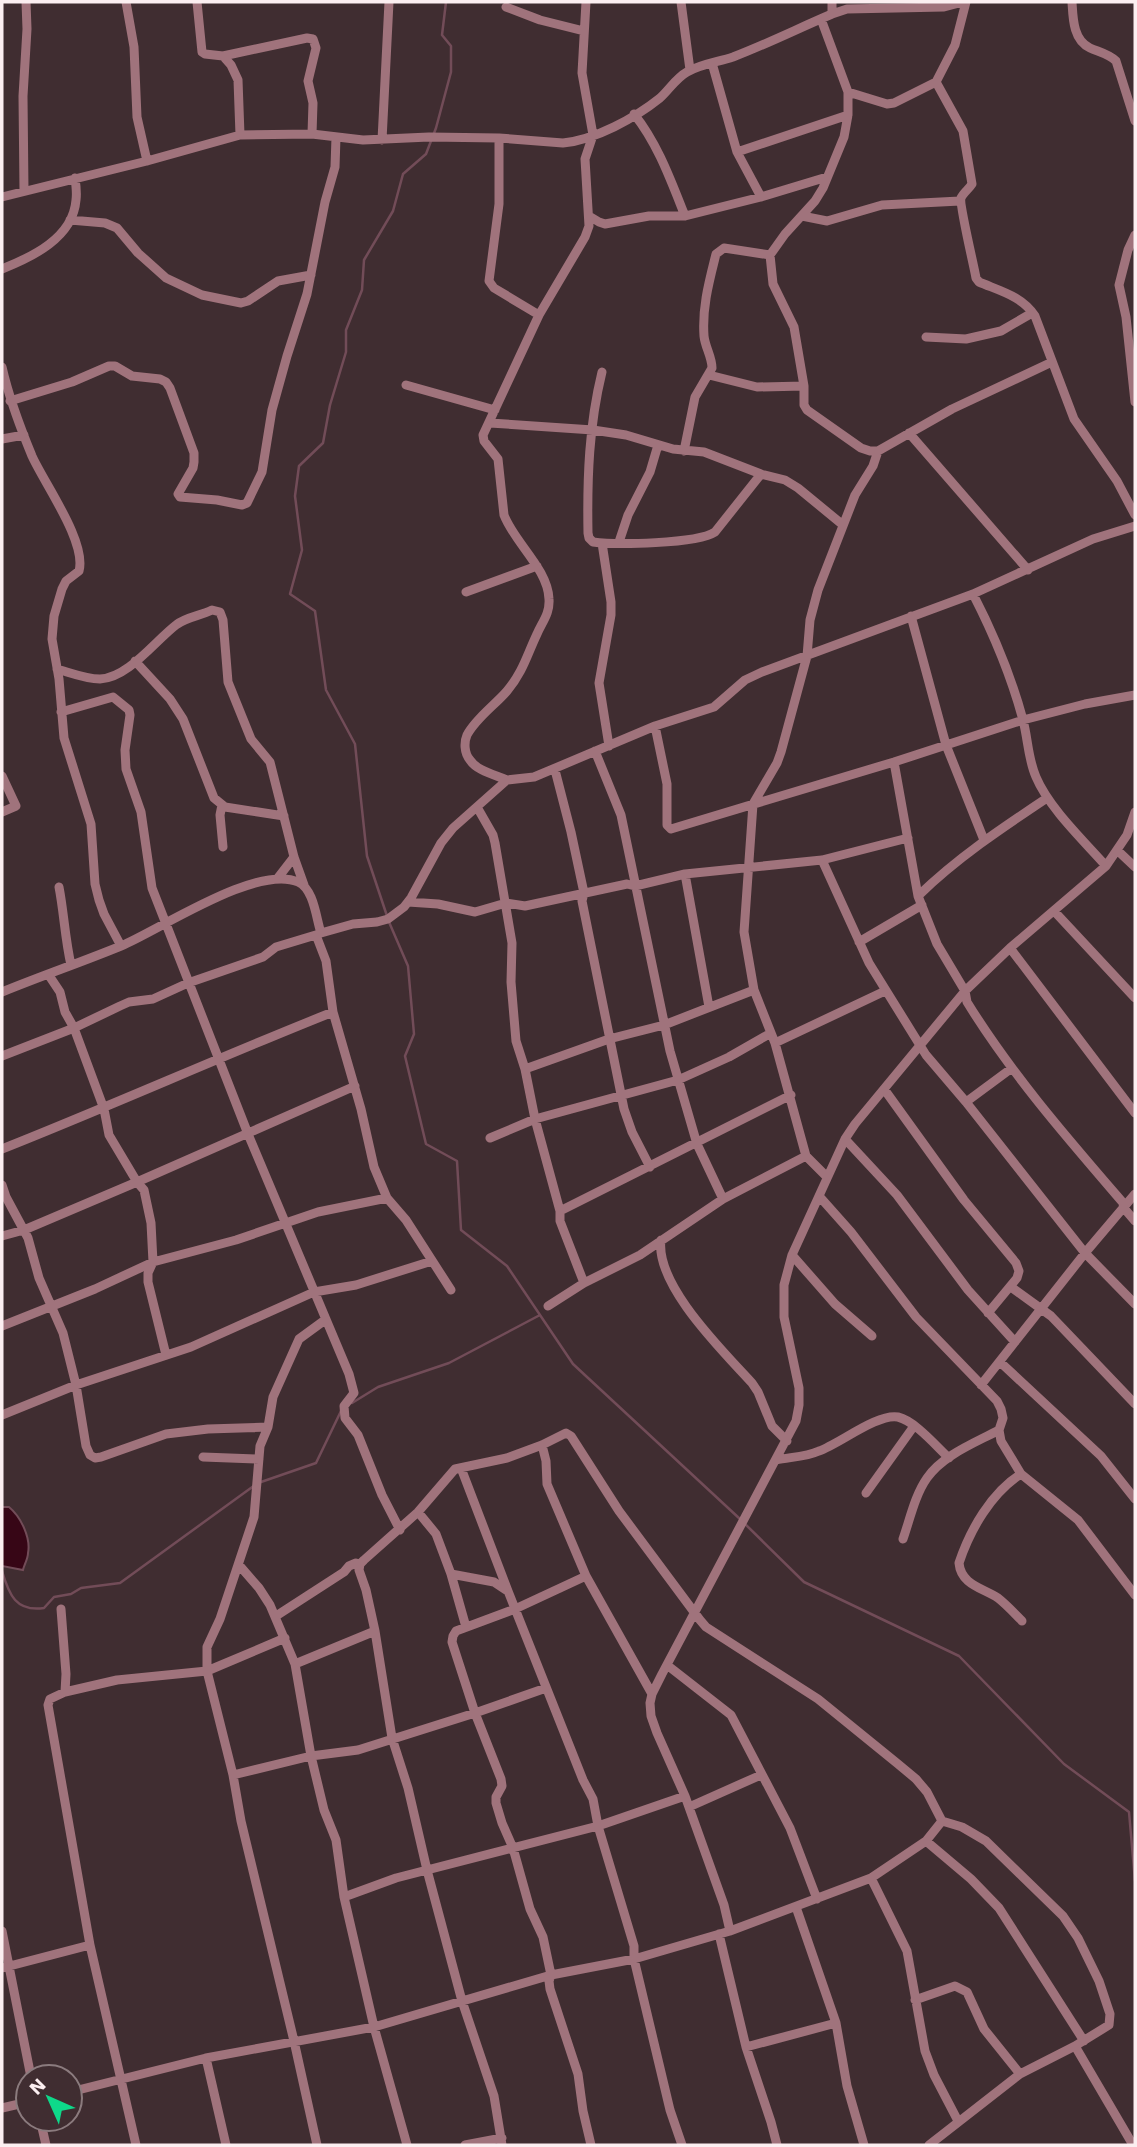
<svg xmlns="http://www.w3.org/2000/svg" width="1137" height="2147" viewBox="0 0 1137 2147" font-family="'Work Sans',sans-serif">
	<rect width="100%" height="100%" fill="#402d31"/>
	<path fill="#370616" stroke="#724c58" stroke-width="2" d="M2 1507H9C21 1517 31 1538 28 1553 28 1559 24 1565 23 1570L2 1566Z"/>
	<g fill="none" stroke-linecap="round" stroke-linejoin="round">
		<path stroke="#724c58" stroke-width="2.5" d="M387 916 367 856 355 744 326 690 315 611 290 594 302 550 295 496 299 466 323 443 330 405 346 352V330L362 290 364 260 393 211 403 174 426 154 436 128 451 72V46L442 35 446 2
			M389 922 408 966 414 1034 405 1056 426 1144 457 1161 461 1230 507 1266 573 1364 740 1519 804 1582 959 1656 1064 1764 1129 1812 1135 1881
			M352 1403 378 1387 449 1363 540 1315
			M261 1482 316 1463 341 1411
			M2 1571C9 1595 16 1612 44 1608L54 1597 71 1594 81 1588 120 1583 255 1485"/>
		<path stroke="#a0737c" stroke-width="9" d="M126 2 134 47 137 117 147 161
			M197 2 202 52 205 54 223 56 231 65 238 80 240 135
			M681 2 690 70
			M832 2V14
			M1072 2C1073 18 1073 40 1090 48 1099 52 1109 54 1116 61L1135 121
			M506 7 540 20 584 31
			M821 19 848 92V115L844 137 823 188 815 201 785 234 770 255 773 284 794 327 804 386V405L807 410 861 448 870 451H878L952 409 1052 362
			M223 56 307 38 313 39 316 48 308 81 313 103 312 134
			M712 63 737 152 761 197
			M936 82 963 131 972 184C969 189 963 193 961 198 959 204 974 266 976 278L979 282C1000 291 1022 296 1035 316L1074 419 1117 481 1135 515
			M848 92 887 104 894 103 936 82 955 45 966 2
			M634 114C658 144 671 181 685 216
			M499 138V204L489 281 494 288 539 315
			M382 140 389 2
			M737 152 848 115
			M24 191 23 96 27 29 26 2
			M2 197 147 161 240 135 312 134 363 140 429 137 499 138 563 143C595 140 635 118 660 98 669 90 676 78 687 72 701 64 718 62 733 57 767 44 799 28 832 14L847 9 944 7 963 2
			M589 216 599 222 605 224 649 216H685L761 197 827 177
			M802 216 827 221 882 205 960 201
			M70 220 105 223 117 228 138 253 166 278 202 295 241 303 248 301 278 281 311 275
			M1135 235 1128 250 1119 285 1126 317 1135 402
			M2 269C32 257 73 238 76 200 77 193 76 185 75 178
			M926 337 966 339 1001 331 1032 313
			M2 367C9 398 20 427 32 456 44 483 87 542 79 571L66 581 62 589 54 616 52 639 59 679 64 738 91 824 95 884 99 900 104 914 121 946
			M602 372C589 425 587 478 588 533L589 538 593 542C615 545 697 544 715 532L761 474
			M709 375 757 387 804 386
			M406 385 495 410
			M10 401 72 382 109 366H115L132 376 160 379 166 382 170 388 194 453V462L193 468 178 494 180 497 217 500 242 505 247 503 262 472 272 410 287 356 307 294 325 202 335 167 336 137
			M490 423 593 430 626 435 673 449 704 452 761 474 785 480 798 488 843 525
			M909 433 1028 570
			M2 439 24 435
			M684 451 695 397 712 368C712 357 705 347 704 336 702 307 709 282 716 254L724 248 770 255
			M619 542 628 515 650 472 658 445
			M602 543 611 602V615L599 683 609 746
			M466 592 537 566
			M973 594C992 631 1012 679 1023 720 1028 739 1028 759 1036 777 1049 808 1084 841 1106 866
			M911 616 946 745 984 840
			M135 661 170 699 183 719 214 798 225 807 284 816
			M57 669C71 673 86 679 100 679 128 678 155 641 176 625 186 617 200 616 212 610L220 612 223 620 228 682 251 739 270 762 294 857 304 885
			M61 712 113 697 129 710 130 715 125 750 126 769 141 812 152 888 248 1134 349 1374 354 1393 344 1406 345 1418 358 1435 382 1495 400 1530
			M655 726 667 784V825L671 829 894 762 1023 720 1085 704 1135 695
			M595 751 621 815 670 1051 697 1144 723 1199
			M894 762 918 896 937 944 965 991 967 1002C1012 1075 1069 1140 1125 1205
			M555 770 571 832 584 893 582 901 624 1109 632 1132 650 1167
			M2 776 16 806 2 812
			M507 780C496 775 477 771 470 760 464 753 464 742 467 735 476 718 495 705 507 691 523 672 527 655 537 634 542 622 550 614 549 599 548 569 514 542 504 515L498 459 484 441 483 435 539 315 585 237 589 226 585 159 593 135 582 73 586 2
			M222 805 220 815 223 847
			M477 807 493 835 495 843 512 943 511 982 516 1041 525 1069 535 1119 560 1211V1221L584 1283
			M1117 850 1135 867
			M822 860 869 963 926 1055 966 1102 1085 1253 1135 1304
			M685 874 709 1007
			M277 879 294 857
			M59 887C64 913 65 939 71 965
			M918 896C957 858 1002 828 1047 798
			M408 902 438 904 475 912 506 903 525 906 627 884 635 886 685 874 822 860 908 838
			M1054 911 1135 998
			M316 935 326 961 333 1012 361 1109 374 1167 387 1198 406 1220 451 1290
			M859 942 922 905
			M1010 948 1135 1113
			M48 974 60 992 65 1012 74 1028 104 1109 109 1135 137 1182 144 1190 151 1223 153 1262 148 1273V1282L166 1355
			M2 992C41 976 82 962 121 946 161 929 257 864 298 882 314 889 316 918 321 933L353 924 377 922 388 919 404 907 411 898 441 843 453 828 507 780 534 777 655 726 714 707 745 680 762 672 973 594 1093 539 1135 526
			M775 1043 885 991
			M2 1056 74 1028 120 1006 129 1002 153 999 188 983 263 957 276 947 319 934
			M525 1069 609 1039 664 1025 754 990
			M884 1089 964 1200 1016 1263 1019 1271 1017 1278 988 1313
			M966 1102 1012 1068
			M490 1138 535 1119 678 1080 729 1057 771 1033
			M845 1139 897 1195 968 1290 1015 1342
			M2 1149C113 1105 222 1056 333 1012
			M827 1177 806 1156 775 1043 754 990 744 932 753 804 777 763 781 752 807 656 810 620 818 590 855 495 873 466 878 451
			M2 1185 6 1197 28 1238 39 1278 63 1333 76 1385 86 1446 90 1455 95 1458 101 1457 166 1434 208 1429 268 1427
			M819 1196 851 1232 916 1317 997 1401 1001 1409 1003 1418 999 1430 1001 1441 1021 1474 1078 1520 1135 1595
			M1123 1207 1135 1221
			M560 1211 791 1095
			M2 1236 24 1230 137 1182 355 1086
			M661 1240C655 1285 723 1351 752 1383L758 1392 772 1426 787 1441
			M792 1255 835 1304 872 1336
			M1011 1287 1051 1316 1135 1404
			M548 1306 584 1283 640 1255 723 1199 806 1156
			M2 1326 95 1289 153 1262 236 1240 318 1212 387 1198
			M1000 1362 1101 1456 1135 1499
			M981 1385 1085 1253 1135 1194
			M2 1415 76 1385 191 1347 314 1292 356 1285 432 1261
			M542 1445 546 1461 547 1484 586 1576 652 1694
			M203 1457 259 1459
			M776 1460C790 1457 806 1457 819 1451 839 1444 878 1413 898 1417 915 1421 936 1446 949 1458
			M461 1468 508 1591 583 1780 593 1799 598 1826 634 1946V1959L670 2110 682 2145
			M1021 1474C991 1493 970 1530 959 1563 961 1585 983 1588 998 1598 1007 1605 1015 1614 1022 1621
			M866 1493 914 1426
			M418 1512 436 1534 451 1574 466 1627
			M903 1539C910 1519 915 1495 927 1478 943 1455 975 1443 999 1430
			M239 1565 259 1588 270 1605 295 1664 311 1756 324 1810 336 1840 344 1897 374 2027 407 2145
			M451 1574 494 1582 506 1590
			M586 1576 515 1609 456 1631 453 1636 452 1642 475 1713 501 1779 502 1786 496 1797V1803L502 1823 513 1848 530 1909 543 1937 551 1975 549 1981 550 1989 578 2074 583 2111 591 2145
			M61 1609 66 1674 65 1692
			M276 1616 344 1572 349 1566 356 1563 360 1564
			M295 1664 375 1631
			M667 1665 731 1715 790 1828 817 1899
			M233 1775 311 1756 358 1750 475 1713 546 1688
			M689 1807 761 1775
			M926 1841 971 1879 999 1908 1084 2041
			M871 1878 907 1951 925 2051 934 2075 958 2121
			M344 1897 396 1878 598 1826 685 1796
			M796 1907 836 2023 847 2086 864 2145
			M2 1931 31 2077
			M730 1931 724 1905 685 1796 657 1733 651 1716 650 1703 652 1694 662 1674 796 1421 799 1405V1388L784 1317V1285L792 1255 845 1139 855 1124 965 991 1010 948 1106 866 1127 835 1135 812
			M719 1934 746 2047 771 2122 777 2145
			M2 1968 90 1945
			M915 2000 955 1986 967 1992 984 2029 1020 2074
			M1075 2046 1133 2145
			M746 2047 836 2023
			M206 2058 226 2145
			M70 2092 206 2058 374 2027 551 1975 634 1959 730 1931 871 1878 926 1841 942 1821
			M2 2108 28 2102
			M40 2119 46 2145
			M136 2145 90 1945 48 1705 50 1699 65 1692 117 1680 207 1671 285 1638
			M317 2145 294 2041 241 1821 233 1775 207 1671V1647L220 1619 254 1517 260 1446 268 1427 273 1397 299 1339 325 1320
			M465 2145 502 2138
			M502 2145 494 2096 462 2001 427 1870 408 1788 392 1738 375 1631 366 1590 359 1570 360 1564 364 1560 418 1512 455 1469 507 1458 542 1445 566 1433 571 1436 619 1511 700 1620 706 1627 818 1699 898 1764 916 1779 927 1792 942 1821 962 1827 986 1841 1063 1916 1078 1938 1099 1981 1110 2014 1109 2025 1075 2046 1020 2074 929 2145"/>
	</g>
	<rect width="1137" height="2147" fill="none" stroke="#fceff1" stroke-width="7"/>
	<g transform="translate(49 2098) rotate(315)"><circle r="33" fill="#402d31" stroke="#8b7b7e" stroke-width="2"/>
	<path d="M0-5L12 26L0 18L-12 26Z" fill="#0ed98a"/>
	<text y="-10" font-size="19" font-weight="bold" text-anchor="middle" fill="#fceff1">N</text>
	</g>
</svg>
